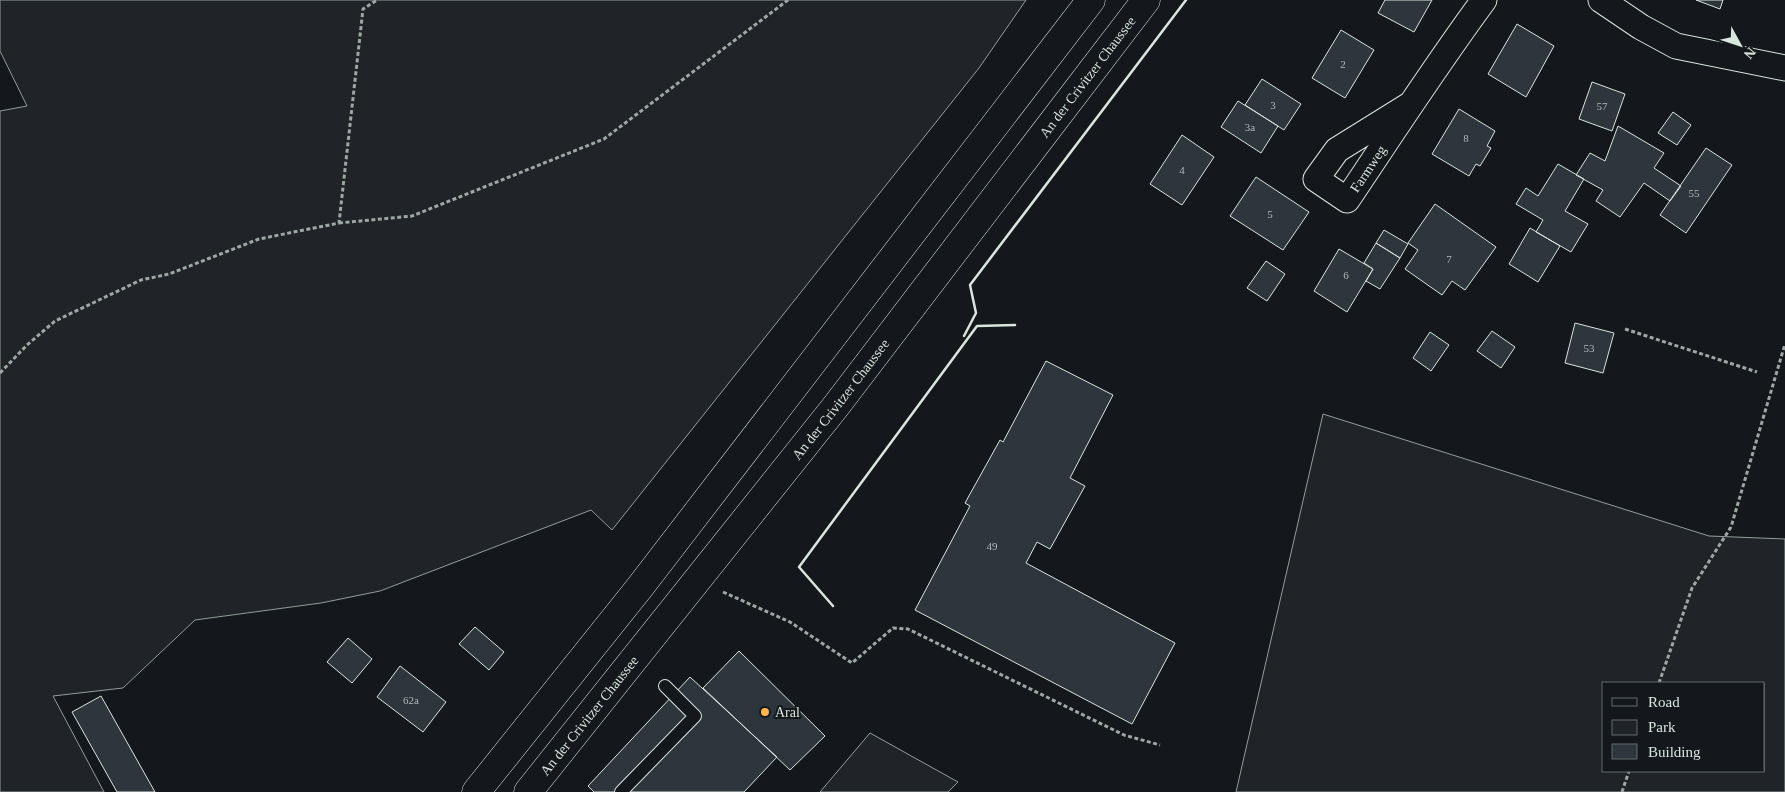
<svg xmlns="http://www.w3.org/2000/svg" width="1785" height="792" viewBox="0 0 1785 792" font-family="Georgia,serif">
	<rect width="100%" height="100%" fill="#14181c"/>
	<path fill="#202428" stroke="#939e99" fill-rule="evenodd" d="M0 0H1026L979 68 612 530 591 510 380 591 321 603 195 620 123 688 53 696 104 792H0V111L27 106 0 51Z
		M1323 414 1709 536 1785 539V792H1236ZM1604 683H1764V771H1604Z
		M870 733 958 782 948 792H820Z"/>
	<path fill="#2c363c" stroke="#d8e6dc" d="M1385 0H1432L1414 32 1378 13Z
		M1696 0H1723L1720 9Z
		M1517 24 1554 46 1526 97 1488 74Z
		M1341 30 1374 50 1345 98 1312 78Z
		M1262 79 1301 104 1284 130 1245 105Z
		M1592 82 1625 94 1612 131 1579 119Z
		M1238 101 1278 126 1261 153 1221 127Z
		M1459 109 1495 131 1487 146 1491 148 1480 166 1476 164 1469 176 1432 154Z
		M1673 112 1691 125 1677 145 1658 133Z
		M1618 126 1664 153 1654 168 1681 186 1670 201 1644 183 1620 217 1596 201 1603 190 1576 175 1590 153 1605 161Z
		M1182 135 1214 157 1182 205 1150 184Z
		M1706 148 1732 165 1686 233 1660 215Z
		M1558 164 1584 179 1565 211 1588 224 1571 252 1536 232 1543 220 1516 204 1526 188 1538 196Z
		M1256 177 1309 212 1283 250 1230 216Z
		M1435 204 1496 247 1465 290 1452 281 1442 295 1405 269 1418 250 1408 243Z
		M1530 228 1560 246 1538 282 1509 264Z
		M1384 230 1408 244 1400 258 1376 243Z
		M1376 243 1400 258 1380 289 1366 281 1373 269 1364 263Z
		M1339 249 1373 269 1347 312 1314 291Z
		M1266 261 1285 274 1267 301 1247 288Z
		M1575 323 1614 333 1603 373 1565 363Z
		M1492 331 1515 347 1501 368 1477 351Z
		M1430 332 1449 345 1431 371 1413 358Z
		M1046 361 1113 395 1070 478 1085 486 1050 549 1037 542 1026 563 1175 643 1132 724 915 610 970 506 965 503 1000 440 1003 442Z
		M475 627 504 652 489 670 459 644Z
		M348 638 372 659 352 683 327 662Z
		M739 651 825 736 790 770 703 688Z
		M400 666 446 702 423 732 377 697Z
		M690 677 777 757 744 792H594L588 786Z
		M101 696 155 792H117L72 712Z"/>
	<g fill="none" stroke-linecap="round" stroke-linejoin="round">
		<defs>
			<path id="service" d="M621 792 695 716 665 686"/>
			<g id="minor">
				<path d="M1601 0 1641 27 1676 46 1785 68"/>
				<path id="s1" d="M1411 104 1337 150 1316 179 1347 200C1392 133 1436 65 1484 0"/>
			</g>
			<g id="primary">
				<path d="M476 792 640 587 1091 0"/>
				<path id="s2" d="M528 792 836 406 1146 0"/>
			</g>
		</defs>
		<use href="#service" stroke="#d8e6dc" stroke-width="14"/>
		<use href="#minor" stroke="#d8e6dc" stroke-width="27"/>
		<use href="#primary" stroke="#d8e6dc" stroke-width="29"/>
		<path stroke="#9da8a2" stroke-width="3" stroke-dasharray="4 2.5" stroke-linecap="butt" d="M339 223 412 216 604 139 788 0
			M1625 329 1757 372
			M0 373 27 345 55 321 141 280 169 274 259 239 339 223 363 9 377 0
			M723 592 790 622 852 663 893 628 908 629 1124 735 1160 745
			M1659 683 1692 588 1731 527 1785 344
			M1622 792 1629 771"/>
		<use href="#service" stroke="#14181c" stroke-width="12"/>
		<use href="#minor" stroke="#14181c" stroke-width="25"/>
		<use href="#primary" stroke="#14181c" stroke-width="28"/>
		<path stroke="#d8e6dc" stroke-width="2.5" d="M964 336 976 313 970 285 1186 0
			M833 606 799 567 977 326 1015 325"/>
	</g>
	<circle fill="#ffb74d" stroke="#14181c" stroke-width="2" cx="765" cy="712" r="5"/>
	<g text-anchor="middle" stroke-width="4" stroke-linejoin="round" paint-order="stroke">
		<g font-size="11" fill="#adbab4">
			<text x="1343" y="68">2</text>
			<text x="1273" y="109">3</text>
			<text x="1602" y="110">57</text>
			<text x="1250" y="131">3a</text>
			<text x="1466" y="142">8</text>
			<text x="1182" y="174">4</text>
			<text x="1694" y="197">55</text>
			<text x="1270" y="218">5</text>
			<text x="1449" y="263">7</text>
			<text x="1346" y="279">6</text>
			<text x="1589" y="352">53</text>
			<text x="992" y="550">49</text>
			<text x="411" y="704">62a</text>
		</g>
		<g font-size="14" fill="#d8e6dc" stroke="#14181c">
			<text dy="5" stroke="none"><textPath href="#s2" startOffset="908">An der Crivitzer Chaussee</textPath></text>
			<text dy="5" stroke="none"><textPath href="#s1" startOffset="198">Farmweg</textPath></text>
			<text dy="5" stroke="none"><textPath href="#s2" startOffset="502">An der Crivitzer Chaussee</textPath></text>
			<text dy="5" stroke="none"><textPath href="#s2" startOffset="98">An der Crivitzer Chaussee</textPath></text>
		</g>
		<g font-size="14" fill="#d8e6dc" stroke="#14181c" text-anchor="start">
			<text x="775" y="717">Aral</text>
		</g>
	</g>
	<rect x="1602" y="682" width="162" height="90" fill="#14181c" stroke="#626a69"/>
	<rect x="1612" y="698" width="25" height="8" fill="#14181c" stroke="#626a69"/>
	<text x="1648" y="707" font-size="15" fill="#d8e6dc">Road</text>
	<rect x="1612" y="720" width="25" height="15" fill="#202428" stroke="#626a69"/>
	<text x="1648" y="732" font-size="15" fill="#d8e6dc">Park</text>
	<rect x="1612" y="744" width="25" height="15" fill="#2c363c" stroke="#626a69"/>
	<text x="1648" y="757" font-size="15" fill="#d8e6dc">Building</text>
	<g transform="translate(1740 45) rotate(130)" stroke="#14181c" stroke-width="4" paint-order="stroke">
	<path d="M0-4L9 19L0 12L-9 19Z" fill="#d8e6dc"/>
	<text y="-8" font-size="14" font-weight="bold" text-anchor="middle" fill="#d8e6dc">N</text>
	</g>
</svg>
